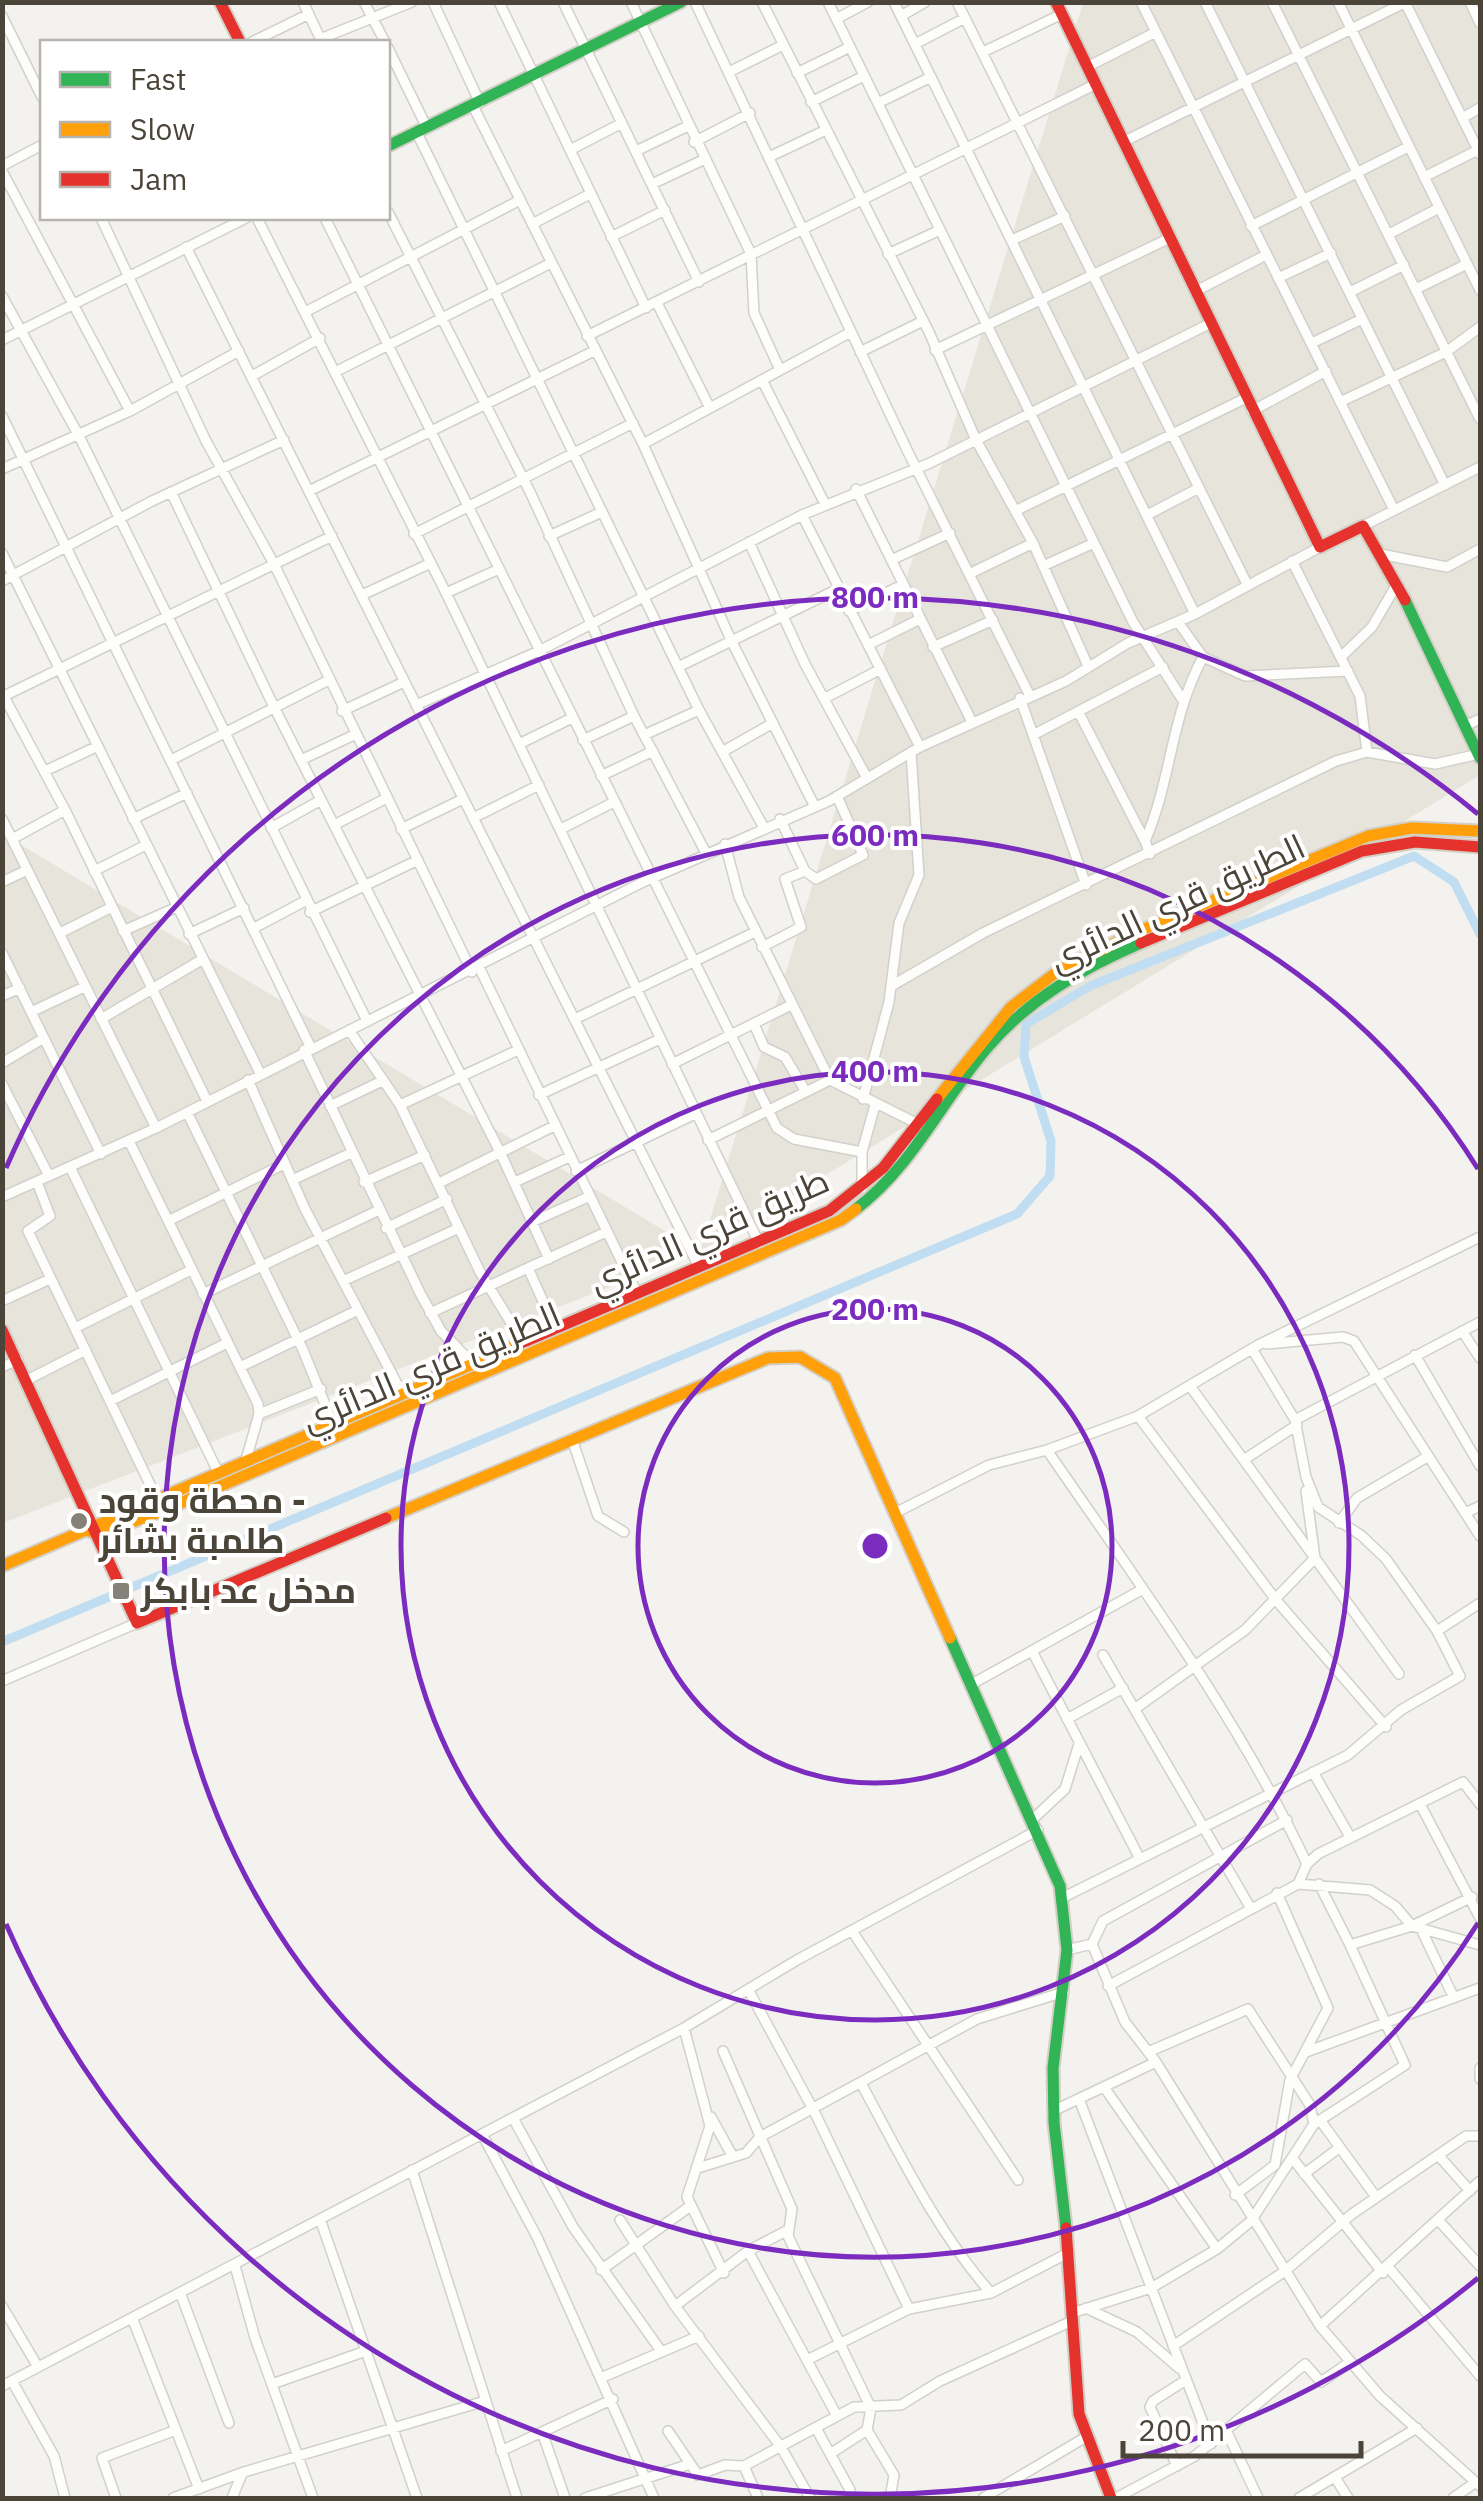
<svg xmlns="http://www.w3.org/2000/svg" width="1483" height="2501" viewBox="0 0 1483 2501" font-family="'IBM Plex Sans',Cairo,sans-serif">
	<rect width="100%" height="100%" fill="#f4f2ee"/>
	<path fill="#e7e4dc" d="M1083 3H1480V775L700 1252 3 1523V834L700 1252Z"/>
	<g fill="none" stroke-linecap="round" stroke-linejoin="round">
		<path stroke="#c0ddf1" stroke-width="9" d="M2 1642 1017 1214 1050 1176 1051 1141 1024 1057 1026 1024 1090 986 1414 856 1454 882 1480 934"/>
		<defs>
			<path id="street" d="M303 2 321 40
				M364 2 385 42
				M433 2 480 103
				M499 2 646 308
				M563 2 699 282
				M631 2 751 254 754 313 780 370
				M695 2 908 452 1029 694
				M762 2 929 332 976 440 1033 543 1088 666
				M828 2 1133 622 1182 699
				M894 2 1195 614
				M957 2 1248 586
				M1141 2 1394 510
				M1205 2 1445 485
				M1272 2 1480 419
				M1338 2 1480 290
				M1405 2 1480 154
				M1470 2 1480 23
				M2 16 42 97
				M901 16 925 2
				M836 19 868 2
				M320 39 412 2
				M252 42 309 14
				M915 44 965 18
				M388 48 427 128
				M983 52 1062 14
				M1087 67 1156 32
				M729 72 783 45
				M797 73 850 47
				M811 102 864 76
				M878 103 931 77
				M473 106 643 444 731 640 815 807
				M1462 118 1480 108
				M417 133 699 710 763 826
				M1125 141 1406 2
				M694 142 750 113
				M570 150 622 123
				M636 151 688 126
				M771 156 826 130
				M2 166 42 145
				M2 171 130 411
				M1424 177 1478 150
				M652 184 703 160
				M388 212 530 492 634 716 706 853
				M101 218 206 441 274 564 472 972
				M257 218 446 593 759 1243
				M325 218 777 1128 794 1139 862 1152
				M532 224 590 194
				M1251 226 1408 147
				M1389 234 1439 208
				M611 237 665 210
				M1012 240 1065 216
				M186 247 699 1267
				M888 254 940 230
				M1278 278 1331 253
				M1416 289 1467 264
				M1196 291 1266 255
				M1350 292 1404 265
				M2 296 79 436 367 1021
				M657 303 710 408
				M307 311 520 200
				M587 336 1096 84
				M2 340 246 218
				M1312 343 1362 319
				M935 350 1170 238
				M860 352 923 321
				M335 372 551 263
				M252 376 320 338
				M762 380 825 504
				M1340 402 1446 352 1480 327
				M1252 411 1326 371
				M2 416 311 1048
				M643 444 851 332
				M2 469 130 411 239 351
				M856 489 972 722
				M309 491 594 351
				M171 492 274 707 500 1152 549 1259
				M1015 511 1246 398
				M802 515 920 747
				M1147 515 1197 489
				M1363 526 1480 467
				M414 534 633 423
				M549 536 602 512
				M749 542 805 664 867 778
				M2 553 260 1073
				M1380 554 1447 567 1480 549
				M891 560 950 533
				M1292 561 1360 696 1367 752
				M1043 566 1094 543
				M971 573 1033 543
				M2 581 152 501 284 440
				M446 593 499 569
				M362 595 431 563
				M849 611 902 585
				M1178 622 1203 657 1245 676 1348 671
				M868 645 920 619
				M933 647 993 620
				M1341 657 1372 627 1397 584
				M680 666 838 589
				M2 693 65 810 207 1101
				M2 697 332 536
				M825 698 881 669
				M1020 698 1086 885
				M416 705 539 651 802 515 930 463 1211 323
				M342 711 404 682
				M1079 713 1145 841
				M1465 726 1480 719
				M644 735 699 710
				M1033 735 1163 667
				M583 740 634 716
				M519 744 572 718
				M722 752 773 723
				M303 759 354 735
				M171 760 327 681
				M45 771 98 746
				M601 776 653 751
				M473 818 539 785
				M2 819 156 1128
				M133 819 187 793
				M780 819 805 871 816 879 863 855 837 796
				M334 825 385 799
				M271 828 321 800
				M401 829 463 799
				M561 829 614 802
				M12 839 65 810
				M725 844 739 897 830 1080 920 1125
				M1150 854 1145 841C1172 779 1170 718 1203 657
				M94 871 146 845
				M2 882 27 870
				M310 912 418 860
				M254 928 305 901
				M123 931 177 907
				M60 933 112 907
				M189 934 244 908
				M762 947 801 927 785 879 805 871
				M2 953 101 1154
				M479 967 637 1293
				M893 985 983 933 1336 761 1367 752 1435 764 1479 754
				M2 996 20 988
				M31 1012 84 987
				M577 1018 755 932
				M101 1019 203 959
				M754 1024 764 1047 785 1057 806 1092
				M349 1030 400 1105 480 1272 524 1344
				M304 1050 420 1293 441 1331 474 1365
				M2 1063 44 1038
				M672 1064 791 1005
				M248 1080 305 1209 403 1395
				M2 1084 49 1176
				M539 1095 660 1039
				M863 1099 889 1002 899 923 919 875 911 752
				M400 1105 518 1050
				M330 1106 382 1081
				M187 1112 303 1350 333 1424
				M708 1140 830 1080
				M129 1141 258 1404 259 1414 246 1460
				M70 1167 218 1472
				M576 1171 695 1114
				M292 1180 351 1153
				M37 1182 50 1216 28 1231 157 1499
				M364 1182 425 1155
				M515 1182 569 1157
				M439 1183 554 1126
				M862 1188V1152L875 1105
				M2 1197 156 1128 641 883 829 801 920 747 1066 681 1128 643 1195 614 1320 547
				M168 1221 284 1164
				M532 1222 588 1197
				M386 1228 447 1199
				M528 1268 556 1330
				M343 1281 459 1228
				M203 1294 377 1211
				M2 1301 50 1279
				M430 1313 606 1232
				M75 1328 191 1270
				M1462 1331 1480 1358
				M1266 1344 1343 1337 1354 1341 1480 1536
				M1415 1355 1480 1466
				M2 1367 18 1360
				M240 1367 358 1310
				M27 1380 86 1350
				M1190 1386 1399 1674
				M110 1401 227 1343
				M259 1414 321 1389
				M1138 1416 1276 1600 1386 1727
				M1295 1420 1480 1322
				M572 1439 598 1516 624 1532
				M1047 1450C1139 1584 1238 1717 1307 1864
				M1245 1459 1297 1425
				M897 1512 989 1465 1047 1450 1138 1416 1260 1344 1480 1237
				M1465 1513 1480 1506
				M1339 1523 1357 1498 1427 1457
				M1437 1631 1480 1603
				M1032 1651 1139 1857
				M1103 1655 1250 1907
				M2 1681 137 1623
				M972 1684 1143 1589
				M1136 1708 1245 1630 1315 1558 1306 1491
				M1067 1719 1123 1688
				M1313 1772 1349 1835
				M1420 1804 1480 1918
				M1033 1819 1065 1789 1079 1744
				M1298 1884 1307 1864 1318 1854 1463 1782 1480 1804
				M1319 1884 1350 1945 1412 1926 1472 1897
				M1062 1898 1348 1755 1401 1710 1460 1676 1437 1631 1386 1559 1362 1536 1318 1507 1306 1477 1295 1420 1252 1349
				M1420 1927 1454 1998
				M852 1931 1018 2180
				M1092 1944 1103 1921 1287 1820
				M1067 1950 1092 1944 1125 2022 1156 2062 1320 2326 1380 2396 1480 2486
				M1108 1986 1298 1884 1370 1890 1395 1906 1412 1926 1480 1945
				M749 1991 814 2111 909 2309
				M684 2028 710 2126 687 2197 724 2273
				M723 2051 792 2209 788 2236 871 2408 867 2430 894 2475 890 2498
				M1148 2052 1248 2009 1310 2105 1314 2124
				M1306 2052 1480 1988
				M1480 2068V2079
				M862 2085C900 2155 938 2233 991 2293
				M1104 2087 1217 2249
				M1079 2099 1211 2444
				M1053 2111 1156 2062
				M711 2117 733 2157
				M513 2118 573 2227 661 2351
				M1320 2120 1376 2197
				M482 2134 537 2237 654 2498
				M1439 2156 1470 2191
				M1293 2159 1383 2273
				M698 2168 746 2153 760 2137 977 2019 1064 1992
				M412 2170 517 2498
				M1304 2174 1339 2148
				M1235 2195 1275 2165 1290 2080 1328 2008 1277 1893
				M320 2219 417 2498
				M620 2220 675 2306 781 2447 810 2498
				M1440 2222 1480 2266
				M748 2251 837 2416
				M235 2266 255 2338 313 2498
				M1389 2268 1480 2376
				M601 2270 689 2207
				M181 2295 229 2423
				M2 2306 38 2367
				M675 2306 748 2251 786 2231
				M1086 2308 1137 2332 1179 2368
				M1072 2313 1151 2288 1217 2249 1251 2221 1314 2124 1405 2065 1350 1945
				M133 2320 199 2489
				M1320 2326 1480 2181
				M1173 2346 1285 2271 1352 2214 1466 2136H1480
				M809 2359 909 2309 991 2293 1068 2253
				M603 2377 699 2336
				M12 2381 54 2456 65 2498
				M272 2384 366 2351
				M2 2386 684 2028 797 1960 1038 1830
				M817 2430 850 2490
				M668 2431 698 2475 725 2465 744 2466 854 2407 901 2405 940 2381 1072 2321
				M542 2432 565 2498
				M1227 2432 1258 2498
				M501 2451 613 2399
				M830 2454 867 2430
				M744 2466 758 2498
				M1177 2466 1150 2407 1153 2401 1186 2380
				M1336 2479 1348 2498
				M116 2498 102 2458 176 2430
				M173 2498 244 2472 485 2401
				M232 2498 242 2474
				M585 2498 687 2465
				M983 2498 1086 2437
				M1116 2498 1195 2456 1305 2364 1321 2382 1350 2362
				M1299 2498 1417 2428
				M1453 2498 1476 2482"/>
			<path id="fast" d="M388 146 681 2
				M1405 600 1480 758
				M856 1209C913 1166 942 1100 988 1047 1029 999 1083 968 1141 943
				M950 1638 1060 1886 1067 1950 1053 2068 1054 2123 1066 2228"/>
			<path id="slow" d="M937 1099 1011 1007 1058 971 1142 930 1368 836 1412 828 1480 831
				M386 1518 768 1358 800 1357 835 1378 950 1638
				M89 1531 99 1534 162 1511 841 1220 856 1209
				M2 1566 517 1345"/>
			<path id="jam" d="M220 2 240 42
				M1056 2 1320 547 1363 526 1405 600
				M1141 943 1362 851 1415 842 1480 847
				M2 1330 137 1623 386 1518
				M517 1345 829 1211 883 1168 937 1099
				M1066 2228 1079 2414 1111 2498"/>
		</defs>
		<use href="#street" stroke="#d2d0cb" stroke-width="12"/>
		<use href="#fast" stroke="#d3cfc5" stroke-width="15"/>
		<use href="#slow" stroke="#d3cfc5" stroke-width="15"/>
		<use href="#jam" stroke="#d3cfc5" stroke-width="15"/>
		<use href="#street" stroke="#fdfdfc" stroke-width="9"/>
		<use href="#fast" stroke="#30b455" stroke-width="11"/>
		<use href="#slow" stroke="#ff9f0a" stroke-width="11"/>
		<use href="#jam" stroke="#e5322d" stroke-width="11"/>
	</g>
	<g fill="none" stroke="#7b2cbf" stroke-width="5">
		<circle cx="875" cy="1546" r="237"/>
		<circle cx="875" cy="1546" r="474"/>
		<path d="M1478 1923A711 711 0 1 1 1478 1169"/>
		<path d="M1478 2278A948 948 0 0 1 6 1924M6 1168A948 948 0 0 1 1478 814"/>
	</g>
	<g fill="#868178" stroke="#fff" stroke-width="4">
		<circle cx="79" cy="1521" r="10"/>
		<rect x="111" y="1581" width="20" height="20" rx="5"/>
	</g>
	<g text-anchor="middle" stroke-width="8" stroke-linejoin="round" paint-order="stroke">
		<g font-size="35" fill="#4b4439" stroke="#fff">
			<text transform="translate(1177 903) rotate(-25)" y="12">الطريق قري الدائري</text>
			<text transform="translate(709 1231) rotate(-24)" y="12">طريق قري الدائري</text>
			<text transform="translate(431 1367) rotate(-23)" y="12">الطريق قري الدائري</text>
		</g>
		<g font-size="35" font-weight="bold" fill="#4b4439" stroke="#fff" text-anchor="start">
			<text x="99" y="1513">محطة وقود -<tspan x="99" dy="40">طلمبة بشائر</tspan></text>
			<text x="141" y="1603">مدخل عد بابكر</text>
		</g>
	</g>
	<circle cx="875" cy="1546" r="15" fill="#7b2cbf" stroke="#fff" stroke-width="5"/>
	<g font-size="30" text-anchor="middle" font-weight="bold" fill="#7b2cbf" stroke="#fff" stroke-width="8" stroke-linejoin="round" paint-order="stroke">
		<text x="875" y="608">800 m</text>
		<text x="875" y="846">600 m</text>
		<text x="875" y="1082">400 m</text>
		<text x="875" y="1320">200 m</text>
	</g>
	<rect width="1483" height="2501" fill="none" stroke="#4b4439" stroke-width="10"/>
	<rect x="40" y="40" width="350" height="180" fill="#ffffff" stroke="#b7b4b0" stroke-width="2.5"/>
	<rect x="60" y="72" width="50" height="15" fill="#30b455" stroke="#b7b4b0" stroke-width="2.5"/>
	<text x="130" y="90" font-size="30" fill="#4b4439">Fast</text>
	<rect x="60" y="122" width="50" height="15" fill="#ff9f0a" stroke="#b7b4b0" stroke-width="2.5"/>
	<text x="130" y="140" font-size="30" fill="#4b4439">Slow</text>
	<rect x="60" y="172" width="50" height="15" fill="#e5322d" stroke="#b7b4b0" stroke-width="2.5"/>
	<text x="130" y="190" font-size="30" fill="#4b4439">Jam</text>
	<path d="M1123 2441v15h238v-15" fill="none" stroke="#4b4439" stroke-width="5"/>
	<text x="1138" y="2441" font-size="30" fill="#4b4439" stroke="#ffffff" stroke-width="8" paint-order="stroke">200 m</text>
</svg>
